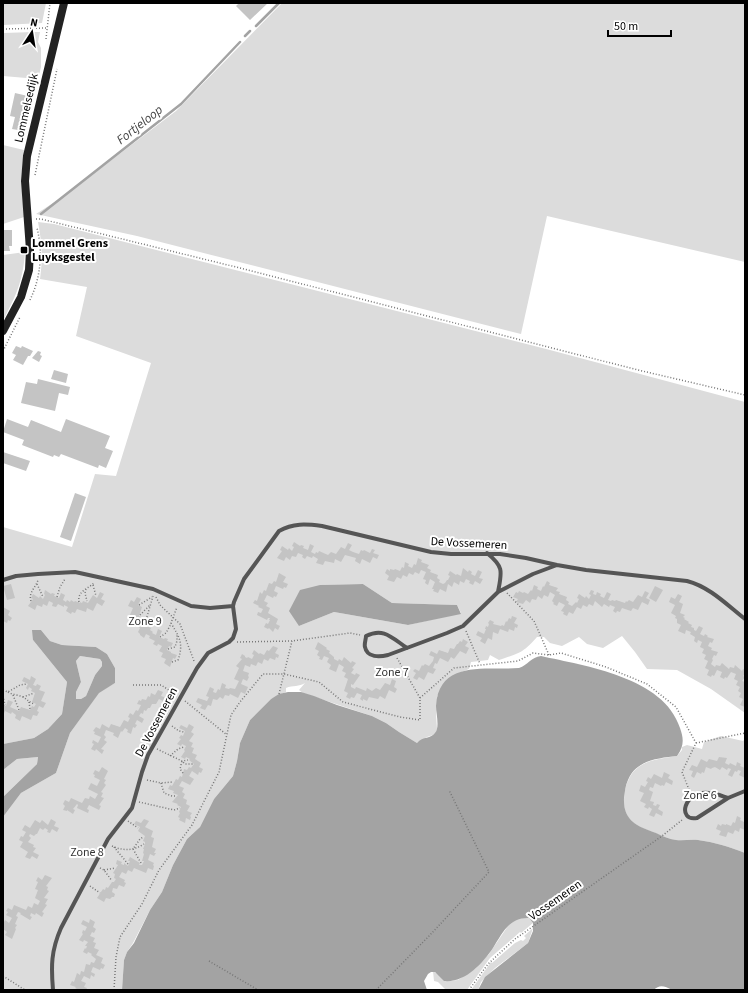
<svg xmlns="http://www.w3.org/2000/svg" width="748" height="993" viewBox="0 0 748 993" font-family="'Source Sans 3',sans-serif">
	<rect width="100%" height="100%" fill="#fff"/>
	<path fill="#dcdcdc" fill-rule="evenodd" d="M3 3H46L42 23 3 25Z
		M282 3H745V262L547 216 521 334 137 236 36 214 64 196 176 111Z
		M34 32H40L38 42 41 48V67L38 79 3 76V33Z
		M3 145 24 150 21 179 24 217 3 224Z
		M38 222 54 224 550 350 745 402V713L711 689 677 670 647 669 635 652 622 636 603 648 587 644 579 637 562 646 550 643 544 637H537C522 654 519 653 499 660L490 655 488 660 471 662 469 669 459 673 437 696 436 714 437 729 436 733 433 735 427 737 417 743 399 732 386 723 372 716 303 693 299 690 305 683C299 687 293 685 286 688V692L271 699 250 720 240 743 237 761 233 776 214 799 200 827 187 839 173 865 162 892 150 910 133 943 127 952 124 960 122 990H3V817L21 793 56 773 70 733 99 692 115 683V668L107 654 96 647 62 645 50 641 41 630 33 640 67 682 62 714 48 729 34 738 3 744V527L72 547 95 474 116 476 151 363 76 336 87 287 40 279C43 256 42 244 38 222ZM363 584 392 603 457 605 461 613 408 625 334 612 299 626 320 585Z
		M25 252C23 282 16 295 3 321V255Z
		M80 656 100 659 102 662V666L95 675 86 696 81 699H76V692L81 682 76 661Z
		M721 736 743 741 745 739V853C730 847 714 842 698 840 691 839 683 841 676 840 668 839 660 835 653 832 635 825 623 820 624 799 625 792 625 786 628 781 636 760 659 759 677 756L682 750V747L687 745 702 749 704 742Z
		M38 757 37 764 3 797V770L17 759Z
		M518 918H529L533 923 521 933 520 932 490 958 467 990H446L438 982 434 981 433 971 448 981 458 980 476 968 489 954 508 926Z
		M533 928 528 943 495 968 481 982 478 990H471L491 962 492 963 515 943 521 940 523 941 526 938 524 936Z"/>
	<path fill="#a3a3a3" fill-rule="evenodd" d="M363 584 392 603 457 605 461 614 408 625 334 612 299 626 289 611 300 590 320 585Z
		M32 630H41L50 641 62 645 96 647 107 654 115 668V683L99 693 70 733 56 773 21 793 3 817V797L37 764 38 757 17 759 3 770V744L34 738 48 729 62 714 67 682 33 640ZM80 656 100 659 102 662V666L95 675 86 696 81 699H76V692L81 682 76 661Z
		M541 656C585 666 664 677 680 728 684 739 684 747 677 756 659 758 636 760 628 780 625 786 625 792 624 798 623 821 637 826 656 833 662 836 669 839 676 840 683 841 691 839 698 840 714 842 730 847 745 853V990H672C665 986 659 984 654 990H478L485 977 528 943 533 931V923L529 918C509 917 502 934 493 948 482 964 465 983 444 981L435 972H431L428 974 424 981 427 990H122L124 960 127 952 134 943 150 910 162 892 173 865 187 839 200 827 214 799 233 776 237 761 240 743 250 720 271 699 279 694 288 692H301L314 696 337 705 372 716 386 723 399 732 417 743C423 736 431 739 435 733 440 727 436 714 436 706 439 659 487 671 519 668 528 665 531 657 541 656Z"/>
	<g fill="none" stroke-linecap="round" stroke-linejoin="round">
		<path stroke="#a3a3a3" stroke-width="2.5" d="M256 26 279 3
			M245 36 250 31
			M41 214 181 104 240 42"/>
	</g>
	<path fill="#c4c4c4" d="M239 3H268L250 20 236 6Z
		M15 93 32 97 24 131 12 129 15 117 10 116Z
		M3 230H12V246H9L10 251H3Z
		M16 346 21 348 22 346 33 351 30 356H28L23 365 13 360 16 355 12 353Z
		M38 351 41 352 40 355 42 356 39 362 32 358Z
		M54 370 68 374 66 383 51 379Z
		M38 379 70 387 68 395 59 393 55 411 21 403 26 382 37 384Z
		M7 419 28 427 31 420 61 432 66 419 110 436 105 448 113 451 106 468 99 465 98 468 61 454 59 457 54 455 53 457 22 445 24 440 3 432Z
		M3 452 30 461 26 471 3 463Z
		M75 493 86 497 71 541 60 537Z
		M294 542 300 546 301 545 304 546 303 548 308 550 310 544 314 546 311 552 315 554 316 552 318 553 319 551 328 555 331 552 336 554 341 547 345 549 348 543 352 545 349 550 353 552 359 554 361 550 363 551 364 550 370 553 372 549 375 550 373 553 379 555 377 559 373 557 370 563 362 559 360 564 355 561 356 558 345 555 341 562 335 559 334 563 325 561 323 565 316 563 318 559 313 556 312 558 307 556 305 559 302 557 303 555 298 553 296 557 292 556 290 560 286 557 284 561 277 558 282 551 280 550 282 546 288 550 289 548 292 551 294 547 292 546Z
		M418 558 422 560 421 562 429 565 427 568 431 570 430 572 438 575 437 578 440 580 439 582 443 584 445 583 447 580H448L450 576 448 575 450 571 456 575 457 574 461 576 463 568 468 572 469 570 472 572 471 574 475 576 478 570 482 572 479 578 483 579 480 584 475 581 473 585 469 583 470 581 466 579 464 583 460 581 459 585 454 582 452 587 448 584 446 592 440 589 438 593 433 591 434 589H432L435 582 430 579 428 585 425 583 426 580 423 579 426 572 421 570 419 574 415 572 413 575 409 573 407 577 403 575 401 579 397 577 394 582 387 580 389 576 385 573 387 569 390 571V569L394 570 395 569 400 571 402 567 404 568 405 562 409 564 408 566 412 568 414 564 416 565Z
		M279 573 286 577 283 582 288 584 286 588 284 587 283 589 276 586 274 591 278 593 276 597 274 596 273 598 267 595 264 601 268 603 266 606 270 608 268 613 278 619 276 624 280 626 278 630 275 628 273 632 269 628 268 629 264 627 266 623 268 624 270 620H269L270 618H268L267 620 257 615 258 612 261 613 263 609 258 607 259 606 253 603 255 600 257 601 260 592 262 594 264 590 266 591 269 583 272 584 274 581 276 582Z
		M547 581 550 583 549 585 558 588 556 591 560 592 559 594 567 597 566 600 569 602 568 604 572 606 576 602 577 603 579 599 577 598 579 594 585 598 586 596 589 599 591 595 589 594 591 590 594 591 593 594 596 595 597 592 601 594 600 596 604 598 607 592 611 594 608 600 611 601 612 600 615 601 616 600 625 603 626 601 627 602 629 600 633 602 638 595 642 597 645 591 649 593 646 598 650 600 648 605 642 602 638 610 633 608 631 611 622 608 620 612 617 611 616 613 613 611 615 607 610 605 609 607 604 604 602 607 595 601 593 606 589 604 587 607 583 605 581 609 577 607 573 614 569 612 567 616 563 614 564 612 561 611 565 605 559 602 557 606 553 604 554 603 552 601 555 595 550 592 548 597 544 595 542 599 538 596 536 600 532 599 530 603 526 600 523 604 516 602 518 599 513 597 516 592 518 593 519 591 523 593 524 592 528 594 531 590 532 591 534 585 538 587 537 589 541 591 543 586 544 587Z
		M11 584 15 598 7 600 3 586Z
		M655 586 663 590 656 602 649 598Z
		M45 590 51 594 52 593 55 594 54 596 59 598 61 593 65 595 63 600 66 602 67 600 70 602 71 600 74 602 75 601 80 603V602L82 603 83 601 88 603 93 595 97 598 100 592 104 594 101 599 105 601 102 606 97 603 93 611 87 608 86 612 77 609 75 613 72 612 71 614 66 611 68 607 64 605V607L58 604 56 607 52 606 53 603 49 601 47 606 43 604 42 607 37 605 35 610 28 606 33 599 31 598 33 594 39 598 40 596 43 599 45 595 44 594Z
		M678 594 682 596 679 602 683 604 680 613 685 615 683 617 685 618 684 619 689 622 688 623 692 625 691 627 694 628V630L696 631 699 626 703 628 700 634 704 636 705 634 708 636 707 637 714 639 712 643 710 642 708 646 712 648 711 650 718 652 716 656 714 655 712 659 713 660 711 664 715 667 716 665 720 666 722 663 729 669 730 667 734 668 735 665 742 671 743 669 745 670V674L743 676 745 677 742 681 745 682V707L740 705 743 699 739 697 741 693 738 691 740 687 736 685 738 681 734 679 736 674 731 672 727 678 725 677 724 679 720 677 722 672 717 670 714 676 712 675 711 677 707 675 709 670 705 668 708 661 704 659 706 655 702 653 704 649 700 647 702 642 698 640 697 643 694 641 695 637 690 634 691 632 686 630 685 634 678 631 681 625 677 623V619L675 618 676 616 671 613 675 605 669 602 671 597 675 599Z
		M137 597 141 599 138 605 142 607 139 616 143 618V622L148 625 147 626 151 628 150 630 153 632 152 633 156 635 158 629 162 631 159 637 164 639 165 638 168 639 167 641 173 643 171 647 169 646 167 650 171 652V653L177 655 175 659 173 658 170 667 164 663 166 659 161 657 163 653 159 651 162 646 158 644 157 646 153 644 155 641 149 638 150 636 146 634 144 638 140 635V634L138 632 140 628 133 623 135 619 129 617 133 608 128 606 131 600 134 602Z
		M3 607 10 611 8 615 12 618 10 621 8 620 7 623 3 621Z
		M512 616 517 618 514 623 518 625 517 628 515 627 514 631 509 629 508 632 500 629 498 634 493 632 492 640 488 638 485 644 480 641 482 638 476 635 478 631 484 634 486 629H485L486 626 488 627 489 624 488 623 490 620 494 622 493 624 501 626 502 625 504 626 506 621 507 622 509 618 511 619Z
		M463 639 468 642 465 646 469 648 466 654 460 651 454 659 451 657 448 662 440 658 437 664 435 663 433 668 436 669 433 674 428 672 424 680 419 677 417 680 413 678 416 673 413 671 415 669 419 671 422 665 423 666 425 664 429 666 433 661 434 657 429 655 431 651 437 654 439 650 448 653 450 648 454 649 457 644H458L460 641 462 642Z
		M318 642 327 648 326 649 330 651 329 653 334 657V659L338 661 339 659 342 661 344 657 351 663 352 661 356 663 352 668 354 669 351 673 355 675 356 673 360 675 353 685 351 684V687L355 689 356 687 366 691 367 688 372 691 376 688 380 690 385 683 390 685 392 679 396 681 394 687 397 689 395 693 389 690 385 699 380 696 378 699 369 697 367 701 363 699V701L360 699 362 695 357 693 354 698 351 697 350 699 346 697 348 693 344 691 348 679 344 677 346 673 342 671 344 667 339 664 336 672 329 669 331 665 327 662 329 658 324 656 322 660 319 659 320 657 317 655 319 651 315 649Z
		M273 646 278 648 275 653 279 655 278 658 276 657 275 660 270 658 268 661 264 659 262 664 258 662 256 666 251 664 250 667 245 665 243 671 249 673 248 676 249 677 247 681 243 679 241 684 248 687 245 694 241 692 238 698 230 694 229 696 225 695 223 699 220 697 217 700 213 699 211 706 208 705 205 710 200 708 202 705 196 702 198 698 207 701 209 697 206 696 210 687 214 689 213 692 216 693 218 689 220 690 222 683 226 685 225 688 229 689 230 688 235 689 239 681 234 679 239 668 236 666 242 659 240 658 242 654 245 656V657L247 658 248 657 252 659 254 655 252 654 254 650 259 654 260 653 264 655 267 650 269 651Z
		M31 676 36 679 33 685 36 686 37 684 41 686 39 690 45 692 41 701 46 703 43 708 39 706 37 711 39 712 37 716 33 715 31 720 22 716 20 721 15 718 16 715 12 712 11 714 5 711 3 716V704L6 706 8 700 13 702 10 707 19 711 21 707 30 710 32 706 34 707 36 704 32 702 35 693 31 691 32 689 29 687 28 690 26 688 28 684 22 681 24 677 30 680Z
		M158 690 163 692 161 696 167 698 165 702 159 699 156 704H152L150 708H148L146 711 144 710 143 714 141 713 139 716 144 719 142 723 137 720 135 724 137 725 135 728 133 727 131 734 127 732 128 730 125 728 122 732 121 731 118 738 113 735 114 733 106 730 104 735 106 737 104 740 107 742 101 749 104 750 102 754 96 749 95 751 91 749 94 744 92 743 93 740 98 743 101 737 94 734 95 732 93 731 96 727 100 729 102 724 109 728 111 724 120 727 124 720 128 722 130 718 128 717 130 713 133 715 136 710 138 711 141 705 137 704 139 700 141 701 142 699 146 700 148 696 150 697 151 693 155 695Z
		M189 724 194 727 191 732 194 734 189 741 193 743 191 747 194 748 192 753 197 755 195 759 201 763 199 767 203 769 201 773 199 772 198 775 192 771 189 776 194 779 190 785 182 781 179 786 184 788 182 792 185 794 183 798 187 800 186 804 190 806 187 811 192 813 190 816 191 817 190 820 186 818 185 823 179 820 180 818 178 817 180 813 179 812 181 807 177 805 178 804 172 802 178 795 173 793 174 791 168 789 170 785 172 786 176 779 178 780 180 776 182 777 184 769 187 770 189 767 191 768 194 764 189 760 190 759 186 757 185 759 181 757 185 751 184 750 186 746 182 744 181 746 177 744 181 739 179 738 181 735 183 736 185 731 179 728 181 725 187 728Z
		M719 757 727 758 725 763 729 765 730 763 736 766 737 762 741 764 740 766 745 768V778L739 775 741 771 738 770 737 772 735 771 732 777 728 775 731 769 728 768 727 770 722 767 720 770 715 767 712 768 711 769 706 767 704 773 702 772 701 774 697 772 694 778 691 776 693 771 689 770 692 765 697 767 701 759 707 762 709 759 717 761Z
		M102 767 108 771 104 779 106 780 104 783 106 785 101 792 103 793 101 797 104 798 99 805 101 806 99 810 89 805 87 809 89 810 88 813 77 808 78 805 77 804 73 809 75 810 73 814 67 810V811L63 810 65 806 63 804 65 800 69 802 71 798 82 803 85 798 89 799 90 796 95 799 98 794 88 789 91 783 97 786 100 780 94 777 95 775 93 774 95 770 99 772Z
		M664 772 670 775 668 778 673 781 672 785 666 782 664 786 662 785 661 786 655 783 653 788 650 787 649 790 653 792 650 801 654 802 653 805 656 806 657 804 660 805 658 809 663 812 662 816 656 813 654 817 649 815 652 809 649 807 648 809 644 807 646 804 640 801 644 793 639 791 641 785 645 787 648 782 646 781 648 777 651 779 654 774 662 778Z
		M737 816 741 818 740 820 744 822 745 819V830L740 828 739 832 735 830 733 834 728 832 726 837 719 835 721 831 716 829 718 824 721 826 722 824 726 825V824L731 826 733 822 735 823Z
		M51 819 56 822 54 826 59 828 57 832 52 829 50 833 47 832 48 830 45 828 43 830 40 828 37 834H36L34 836 30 834 29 836 31 838 28 842 34 845 33 847 36 848 33 852 39 855 37 859 32 856 30 859 25 857 28 852 20 847 23 842 19 840 21 836 23 837 26 832 22 830 25 825 30 828 35 820 40 823 42 820 48 825Z
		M144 819 149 821 145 827 153 831 151 837 154 838 152 847 156 849 154 853H156L154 856 150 854 148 860 154 863 153 865 154 866 153 870 148 868 146 873 134 868 132 872 128 870 126 874 122 872 119 877 125 880 124 882 126 883 124 887 119 885 117 889 113 888 112 892 115 894 114 897H112L110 899 106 898 104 902 97 898 103 889 105 890 106 887 108 888 112 882H114L116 879 114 878 115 874 113 873 118 865 116 864 117 860 122 862 121 864 124 865V863L128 866 130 861H128L130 857 140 863 139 865H142L144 861H142L144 854 143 853 144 849H143L145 844V842L143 841 145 836 138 831 140 827 134 824 136 821 141 823Z
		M45 875 52 878 46 886 48 887 47 890 49 891 44 898 48 899 45 904 47 905 42 912 44 913 42 917 36 913 35 915 31 913 30 916 32 917 30 920 20 914 21 913 18 912 16 916 18 917 15 924 17 925 15 928 16 929 12 939 5 935 7 932 3 929V924L5 920 9 923 12 918 6 915 8 912 6 911 8 908 12 910 14 905 26 910 28 906 32 908 34 903 38 905 40 901 35 898 38 890 35 889 38 882 36 881 38 877 42 880Z
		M90 919 95 922 93 927 96 929 94 933 92 932 90 936 95 938 93 942 96 943 94 948 99 950 96 955 103 958 101 963 105 965 103 969 101 968 100 970 93 967 91 972 95 974 94 977 91 975 90 979 84 976 81 981 86 983 84 987 87 988 86 990H79L75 988 76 987 70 985 72 981 74 982 77 973 80 975 81 971 84 972 86 964 90 965 91 962 94 963 96 959 91 955 92 954 88 952 87 954 83 952 85 948 86 949 87 946H85L88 942 84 940 83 942 79 940 83 934 82 933 83 930 85 931 87 927 81 924 83 920 89 923Z"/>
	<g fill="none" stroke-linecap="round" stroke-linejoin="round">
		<path stroke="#777" stroke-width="1.5" stroke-dasharray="1 2" stroke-linecap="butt" d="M3 29 46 28
			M46 39 50 3
			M35 175 57 69
			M36 219H41L240 268 638 370 745 395
			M30 300C41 277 43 252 37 228
			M3 351 20 317
			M37 584 43 597
			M93 585 96 596
			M86 589 85 593 87 601
			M507 593 534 621 549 655
			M57 597 60 587 65 579
			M156 597 160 605 180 624 194 661
			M31 601C28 593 36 587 38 580
			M79 602C77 591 88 589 94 583
			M139 605 152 597
			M140 615 150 605
			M144 622 146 620 153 596
			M466 631 480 664
			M160 637 166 633 171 624
			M237 642 292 641 350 633 360 635
			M168 649 175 647 177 641V634
			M397 658 420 698
			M172 662 178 660C184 643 179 637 171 623L177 607
			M133 685H161L175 694
			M3 690 8 692 20 685 27 684
			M8 692C13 695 19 695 23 697 28 700 30 703 35 704
			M279 694 292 641
			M13 695 19 710
			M3 696 5 705
			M23 697 34 693
			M185 701 227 735
			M29 702 30 709
			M172 726 179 731 184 732
			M696 743 745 733
			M157 749 182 761 188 760
			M170 756 178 749 184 747
			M183 773 180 769 182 761 185 764H193
			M147 780 161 783 173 782
			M161 783 164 793 172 796H176
			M139 802 174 810 180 808
			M128 821 138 828
			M112 846C123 851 133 851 144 844
			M114 847 128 864
			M141 863 133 849 140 839 143 837
			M100 868 104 870 112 881
			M104 870 115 868
			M90 886 100 893
			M209 961 258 990
			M3 976 25 990
			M114 990 116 957 120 937 142 904 159 870 192 825 219 772 231 715 240 702 263 674H284L319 682 343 702 400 717 420 720V698L454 668 518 661 533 653 549 655 561 653 606 667 647 684 676 707 696 743 682 772 690 792
			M376 990 430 935 489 872 449 790
			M469 990 488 964 515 939 662 836 682 820"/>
		<path stroke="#555" stroke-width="4" d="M487 553C504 567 502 571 498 592
			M3 580 16 576 38 574 75 572 153 589 191 606 210 608 233 606
			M407 648C392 638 384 627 366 636 366 639 364 644 365 647 367 658 380 657 388 655L447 633 463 626 498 592 533 574 557 565
			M728 798C722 796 716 793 709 793 683 790 677 822 697 818L728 798 745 791
			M53 990C51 966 51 951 61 928L108 839 132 808 142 772 148 755 197 668 208 653 229 642 233 638 236 629 233 606 234 602 244 579 279 531C293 523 306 524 322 526L431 552 451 554H500L526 558 557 565 586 570 687 581C710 587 727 605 745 619"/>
		<path stroke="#222" stroke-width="8" d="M3 331 21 297 29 270 30 250 25 181 27 156 64 3"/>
	</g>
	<rect fill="#000" stroke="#fff" stroke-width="1.5" x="20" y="246" width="8" height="8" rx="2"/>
	<g text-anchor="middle" stroke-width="4" stroke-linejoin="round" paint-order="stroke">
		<g font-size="12" fill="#000" stroke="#fff">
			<text transform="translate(26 108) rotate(-77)" y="4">Lommelsedijk</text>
			<text transform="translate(469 543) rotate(3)" y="4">De Vossemeren</text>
			<text transform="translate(156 722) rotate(-62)" y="4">De Vossemeren</text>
			<text transform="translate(555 900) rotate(-35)" y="4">Vossemeren</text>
		</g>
		<g font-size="12" font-weight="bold" fill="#000" stroke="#fff" text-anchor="start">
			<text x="32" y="247">Lommel Grens<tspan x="32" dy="14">Luyksgestel</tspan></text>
		</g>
		<g font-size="12" fill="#333" stroke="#fff">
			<text x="145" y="625">Zone 9</text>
			<text x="392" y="676">Zone 7</text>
			<text x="700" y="799">Zone 6</text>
			<text x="87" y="856">Zone 8</text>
		</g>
		<g font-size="13" font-style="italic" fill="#444" stroke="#fff">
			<text transform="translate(139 124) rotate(-38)" y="5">Fortjeloop</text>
		</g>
	</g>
	<rect width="748" height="993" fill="none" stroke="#000000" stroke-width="8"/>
	<g transform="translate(32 32) rotate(12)" stroke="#ffffff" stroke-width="3" paint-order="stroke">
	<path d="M0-3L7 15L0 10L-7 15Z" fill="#000000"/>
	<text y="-6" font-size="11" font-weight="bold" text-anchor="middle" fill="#000000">N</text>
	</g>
	<path d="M608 30v6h63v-6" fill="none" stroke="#000000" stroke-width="2"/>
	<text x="614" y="30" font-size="12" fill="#000000" stroke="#ffffff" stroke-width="3" paint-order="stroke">50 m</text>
</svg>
